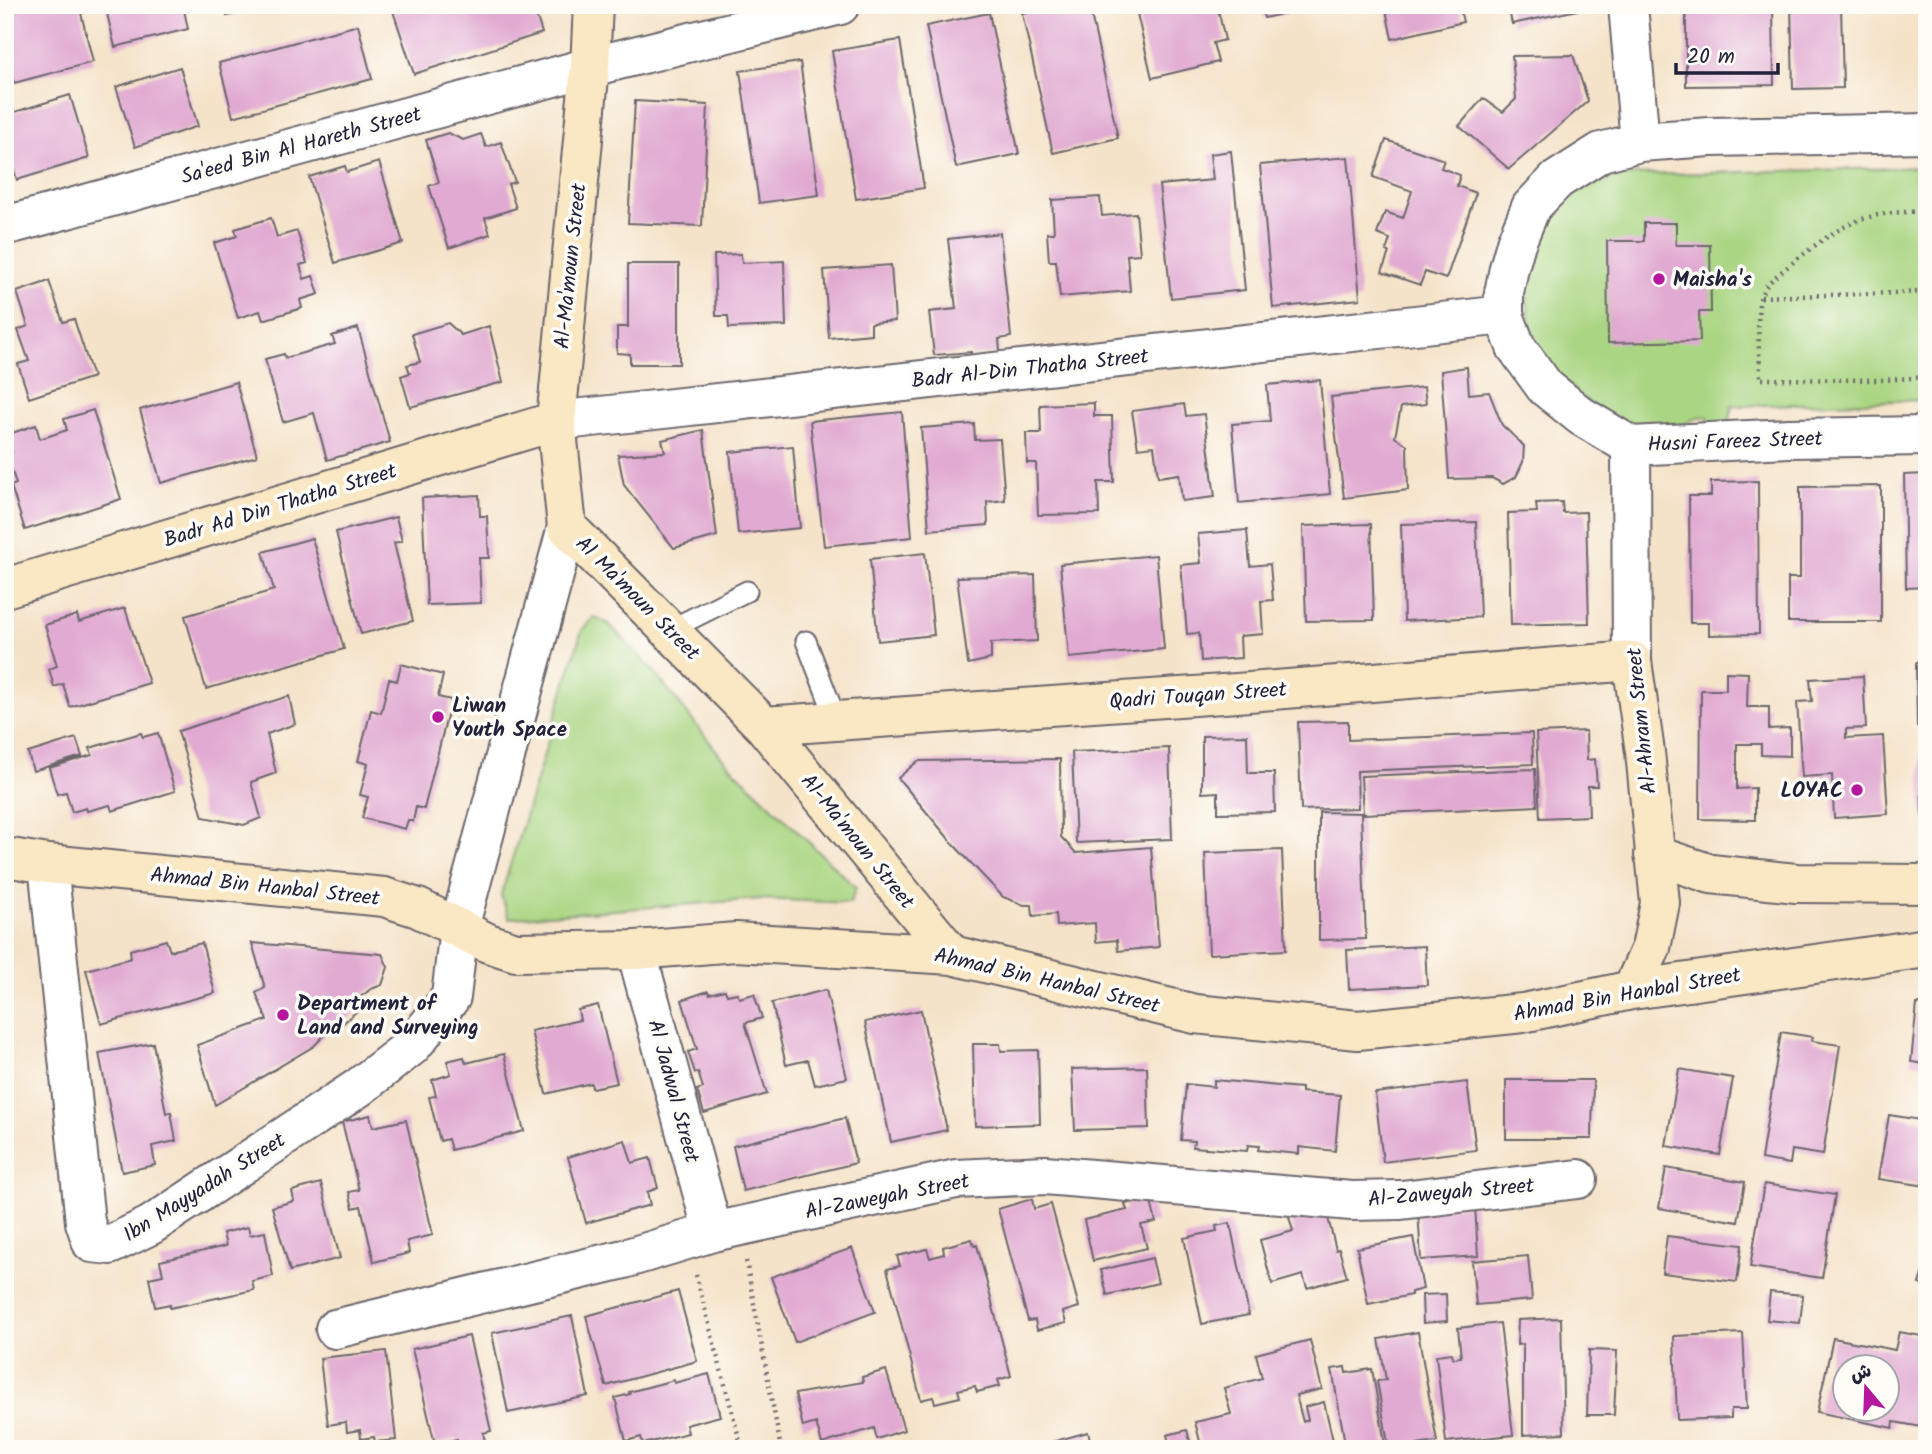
<svg xmlns="http://www.w3.org/2000/svg" width="1932" height="1454" viewBox="0 0 1932 1454" font-family="Kalam,'Playpen Sans Arabic',sans-serif">
	<rect width="100%" height="100%" fill="#fdfcf7"/>
	<filter id="ink" filterUnits="userSpaceOnUse"><feTurbulence type="fractalNoise" baseFrequency=".0143" numOctaves="2"/><feDisplacementMap in="SourceGraphic" scale="14" xChannelSelector="R" yChannelSelector="G"/><feConvolveMatrix kernelMatrix="1 2 1 2 8 2 1 2 1" color-interpolation-filters="sRGB"/></filter>
	<filter id="wash" filterUnits="userSpaceOnUse"><feTurbulence type="fractalNoise" baseFrequency=".00686" numOctaves="4" result="noise"/><feDisplacementMap in="SourceGraphic" scale="28" xChannelSelector="R" yChannelSelector="G"/><feGaussianBlur stdDeviation="1.57" result="paint"/><feColorMatrix in="noise" values="0 0 0 0 0 0 0 0 0 0 0 0 0 0 0 0 0 1.4 0 .05"/><feComposite in="paint" operator="in"/></filter>
	<g filter="url(#wash)">
		<rect width="100%" height="100%" fill="#f5e3c9"/>
		<path fill="#aad683" stroke="#667c5f" stroke-width="2" d="M1927 167V400L1732 406 1729 425 1709 424 1708 417C1688 418 1694 421 1678 427 1667 432 1648 428 1636 425 1611 420 1590 405 1572 388 1563 379 1548 368 1542 357 1515 304 1524 227 1577 193 1594 182 1613 178 1633 175Z
			M594 617 609 624 654 672 725 761 856 888 850 903 760 899 509 918 501 895 582 630Z"/>
		<g id="blocks">
			<path fill="#e1aad2" fill-rule="evenodd" d="M16 5H79L93 62 14 83 5 47V34L8 16Z
				M105 5H183L188 29 115 47Z
				M225 5H266V6L227 16Z
				M391 5H533L542 33 414 74Z
				M1059 5H1089L1118 138 1053 153 1022 13Z
				M1135 5H1217L1225 40 1213 43 1218 62 1152 78Z
				M1261 5H1319V6L1264 18Z
				M1385 5H1459L1463 22 1392 39Z
				M1508 5H1581L1582 9 1512 24Z
				M1686 5H1773L1774 85 1686 86Z
				M1791 5H1841L1843 88 1793 89Z
				M989 13 1019 154 956 167 926 26Z
				M358 25 372 79 233 117 219 63Z
				M900 40 924 188 856 199 832 51Z
				M1573 55 1588 101 1509 169 1459 126 1483 98 1503 112 1516 99 1512 56Z
				M800 62 819 195 759 203 740 71Z
				M180 67 198 126 135 147 116 87Z
				M70 95 89 158 17 180 5 142V139L11 137 5 115Z
				M635 101 708 105 702 226 628 223Z
				M448 133 463 140 481 134 486 147 501 142 515 182 508 184 516 208 485 218 490 234 449 248 429 186 439 182 426 140Z
				M1386 140 1444 160 1441 168 1460 175 1457 186 1476 193 1446 279 1425 272 1420 285 1382 272 1389 252 1386 251 1390 239 1377 234 1385 212 1403 218 1412 191 1373 177Z
				M1231 151 1245 290 1171 298 1159 185 1213 180 1210 154Z
				M1348 157 1360 299 1273 308 1260 165Z
				M379 162 403 243 335 263 309 177 345 166 347 172Z
				M1100 197 1102 216 1136 213 1140 254 1127 255 1130 291 1060 297 1056 261H1049L1047 233H1054L1052 200Z
				M271 218 277 237 297 231 307 263 300 265 304 279 313 276 319 294 300 300 302 308 263 320 260 311 238 318 214 243 237 236 235 229Z
				M1644 223H1676V245H1710L1711 312H1699L1700 341 1608 343 1607 241H1644Z
				M1000 233 1011 337 999 339 1000 352 971 356V352L934 355 929 312 956 309 948 239Z
				M741 254 742 263 784 261 786 326 729 328 728 316H716L714 255Z
				M628 264H679V364H630V354L617 353V327H628Z
				M891 265 895 321 871 323V334L829 338 824 270Z
				M5 277H10L8 331H5Z
				M49 281 63 322 74 319 93 377 29 398 18 364 29 361 18 330 28 326 17 292Z
				M448 323 461 335 489 326 503 382 410 407 401 376 410 373 407 365 420 362 412 334Z
				M358 328 390 442 327 460 314 413 283 422 265 359 284 354 285 358 335 344 332 336Z
				M1467 367 1469 394 1489 392 1502 425 1524 446 1523 462 1516 477 1503 484 1492 478 1449 479 1441 371Z
				M1320 380 1330 494 1239 503 1232 424 1270 421 1267 385Z
				M236 382 257 456 161 483 140 410Z
				M1424 387 1426 404 1401 407 1395 437 1407 445 1408 490 1344 498 1331 397Z
				M1094 403V416H1112L1114 482H1098L1099 514 1038 515 1036 463H1027L1026 433H1041L1040 405Z
				M1184 404 1186 416 1204 414 1215 497 1182 501 1179 474 1158 477 1154 446 1138 448 1132 411Z
				M93 410 121 499 25 530 11 486 16 484 7 455 12 452 6 435 36 425 40 439 67 430 64 419Z
				M902 412 912 537 824 546 810 421Z
				M974 424 975 440 1000 439 1005 500 987 502 988 525 929 530 921 428Z
				M703 430 717 536 674 548 624 485 618 455 665 452 662 440Z
				M793 446 800 528 738 534 730 452Z
				M1927 474V587L1906 588 1904 475Z
				M1758 481 1759 634 1709 635V623H1690L1689 496H1711V482Z
				M1881 486V622H1788V578H1800V487Z
				M479 495 480 516H487L489 558H479L481 603 427 605 422 498Z
				M1562 502 1563 513 1586 512 1589 623 1511 625 1508 513 1537 512 1536 503Z
				M396 517 402 541 394 543 413 621 361 634 336 532Z
				M1476 522 1480 617 1404 621 1401 524Z
				M1371 524 1374 620 1306 621 1303 526Z
				M1247 530 1250 566 1270 564 1273 600 1261 601 1263 634 1240 636 1241 658 1201 661 1199 633 1187 634 1181 565 1201 563 1198 534Z
				M312 538 344 649 206 689 185 616 274 590 263 552Z
				M925 553 934 635 878 641 870 559Z
				M1156 555 1164 649 1069 658 1060 564Z
				M1035 575 1037 641 991 643V659L968 664 957 577Z
				M125 608 149 683 70 707 63 684 54 687 49 669 57 666 45 625 77 615 79 622Z
				M1927 662V726H1917L1916 663Z
				M401 664 443 675 438 697 451 700 424 809 416 807 413 822 408 820 405 829 362 818 368 797 360 795 368 764 358 761 371 710 381 713 389 679 397 681Z
				M1726 672 1748 673 1747 707H1769V729L1790 728V756L1761 755V744H1737V789L1755 788V820L1700 819 1701 690H1726Z
				M1863 676 1866 728 1846 729V738L1883 736 1888 814 1834 818 1832 775 1802 777 1797 702 1812 701 1810 679Z
				M289 696 295 724 267 734 276 773 251 782 261 818 244 825 203 817 178 731Z
				M1348 721V740L1532 733 1533 764 1357 771 1358 808 1301 810 1298 722Z
				M1586 731 1587 760 1595 759 1597 786H1588L1589 816 1540 818 1536 733Z
				M141 733 143 737 158 733 175 791 112 811 110 805 87 811 86 808 72 812 66 792 57 794 49 768 92 755 90 748Z
				M1247 735 1248 773H1274L1275 812 1218 813V792L1202 793V736Z
				M76 738 82 756 33 771 28 753Z
				M1169 748 1172 839 1076 843 1072 752Z
				M1927 750V816H1922L1921 751Z
				M1060 759 1061 837 1076 853 1151 847 1159 947 1118 951 1117 940 1096 942 1095 923 1057 926 1056 914 1033 916 1032 905H1024L1003 897 954 845 898 778 918 761Z
				M1535 769 1537 806 1363 814 1361 776Z
				M1319 812 1361 813 1366 939 1319 940Z
				M1282 850 1286 950 1209 954 1205 853Z
				M166 940 170 951 202 943 215 993 101 1024 86 970 131 958 130 950Z
				M252 943 382 954 388 967 382 985 371 989 359 998 357 1011 340 1026 338 1021 314 1046 215 1105 197 1045 267 1020 256 993 265 988Z
				M1425 946 1427 985 1349 989 1347 950Z
				M725 990 727 995 737 993 739 998 754 994 762 1018 745 1023 767 1094 704 1113 697 1090 703 1088 698 1072 695 1073 688 1052 697 1049 682 1000 708 991 709 994Z
				M826 990 847 1078 815 1085 808 1060 786 1065 772 1003Z
				M1917 1004 1927 1005V1064L1911 1062Z
				M598 1005 617 1083 592 1088 591 1083 546 1094 531 1031 580 1020 578 1010Z
				M921 1010 947 1130 891 1142 865 1022Z
				M1781 1032 1813 1037 1812 1041 1840 1045 1823 1155 1792 1150 1790 1164 1761 1159Z
				M153 1043 166 1113 171 1112 176 1141 152 1146 155 1165 122 1172 99 1053Z
				M973 1044H1000L1001 1051 1038 1050 1040 1124 975 1126Z
				M504 1054 524 1131 451 1150 448 1139 440 1141 429 1097 436 1096 432 1080 451 1074 447 1061 464 1057 466 1063Z
				M1147 1067 1149 1128 1075 1130 1072 1069Z
				M1679 1069 1733 1078 1720 1155 1666 1146Z
				M1214 1080 1301 1088V1092L1340 1095 1335 1151 1299 1147V1154L1258 1150 1259 1146 1248 1145 1247 1151 1193 1147 1194 1141 1181 1140 1186 1084 1214 1087Z
				M1506 1080H1593L1592 1139H1506Z
				M1467 1082 1476 1150 1383 1162 1375 1093Z
				M370 1115 373 1127 406 1120 433 1235 407 1241 409 1253 374 1262 361 1206 353 1208 349 1192 359 1190 342 1122Z
				M1889 1115 1927 1121V1186L1878 1179Z
				M845 1118 856 1163 743 1191 733 1146Z
				M625 1140 632 1163 650 1158 658 1188 647 1192 650 1205 586 1223 568 1157Z
				M1666 1168 1745 1182 1738 1222 1659 1208Z
				M321 1183 340 1258 290 1271 272 1207 294 1201 292 1191Z
				M1764 1184 1835 1195 1822 1278 1750 1267Z
				M1150 1198 1156 1222 1141 1225 1147 1248 1093 1261 1084 1220 1127 1210 1125 1204Z
				M1032 1199 1034 1209 1051 1204 1079 1307 1063 1312 1066 1323 1037 1330 1035 1320 1028 1321 998 1209Z
				M1475 1205 1478 1256 1421 1260 1418 1209Z
				M1325 1206 1336 1250 1339 1249 1347 1277 1307 1288 1303 1275 1272 1284 1260 1240 1293 1231 1289 1217Z
				M1230 1223 1249 1315 1202 1324 1184 1238 1217 1231 1216 1226Z
				M248 1227 250 1235 265 1232 273 1276 252 1281 254 1290 170 1308V1304L155 1307 149 1278 163 1275 160 1261 226 1246 223 1233Z
				M1667 1236 1742 1245 1737 1282 1662 1273Z
				M1413 1237 1423 1289 1411 1292V1295L1368 1304 1357 1248Z
				M972 1239 974 1246 977 1245 1011 1376 998 1380 1000 1386 977 1392 975 1386 958 1390 960 1397 935 1403 933 1397 921 1400 887 1269 900 1266 897 1256 927 1249 930 1258 944 1254 943 1247Z
				M852 1248 875 1312 795 1342 771 1277Z
				M1528 1256 1532 1300 1476 1305 1472 1261Z
				M1152 1258 1158 1283 1107 1295 1101 1270Z
				M1927 1259V1287L1919 1284Z
				M678 1291 697 1361 606 1386 586 1316Z
				M1770 1292 1803 1295 1800 1323 1767 1320Z
				M1446 1294 1447 1321 1423 1323 1422 1295Z
				M572 1316 588 1396 508 1413 492 1333Z
				M1561 1318 1564 1433 1523 1435V1344L1517 1345 1518 1320Z
				M1500 1323 1513 1435 1446 1442 1436 1355 1452 1353 1453 1358 1461 1357 1458 1328Z
				M1418 1332 1437 1442 1389 1449 1377 1381 1386 1380 1379 1339Z
				M1899 1332 1927 1337V1428L1894 1422 1893 1428 1817 1412 1833 1338 1895 1350ZM1844 1366H1886V1408H1844Z
				M1743 1333 1747 1409H1731V1418L1677 1420 1674 1336Z
				M469 1336 491 1431 483 1433 486 1445 472 1449H460L457 1439 435 1444 412 1349Z
				M1310 1340 1322 1389 1296 1395 1303 1422 1308 1420 1305 1407 1324 1402 1334 1445 1318 1449H1202L1195 1422 1231 1414 1224 1388 1262 1378 1256 1354Z
				M1589 1350 1617 1351 1614 1415H1587Z
				M386 1351 396 1440 375 1442 374 1437 361 1439 360 1430 347 1432 346 1422 328 1425 320 1358Z
				M1345 1367 1346 1373 1372 1369 1386 1449H1346L1332 1369Z
				M886 1370 904 1430 877 1439 874 1428 822 1444 816 1423 803 1427 795 1394 863 1382 862 1377Z
				M709 1374 720 1416 686 1425 688 1433 643 1444 641 1437 626 1441 615 1398 630 1394 629 1392 674 1380V1383Z
				M1187 1430 1192 1449H1171L1167 1435Z
				M1088 1432 1093 1449H1030V1448Z"/>
		</g>
	</g>
	<g filter="url(#ink)">
		<use href="#blocks" fill-opacity="0" stroke="#6c666d" stroke-width="2"/>
		<g fill="none" stroke-linecap="round" stroke-linejoin="round">
			<defs>
				<path id="lane" d="M669 630 747 591
					M806 641 837 721"/>
				<path id="street" d="M1628 5 1640 142
					M1927 133 1710 137 1640 142 1601 152 1557 180 1531 207 1516 243 1509 268 1504 293V315L1516 347 1545 387 1581 416 1631 446 1789 438 1927 436
					M12 224 590 67 840 5
					M556 421 1504 315
					M1631 446 1632 661
					M48 864 85 1222 92 1243 110 1245 151 1225 358 1088 412 1046 451 997 459 928 567 527
					M636 950 713 1232
					M335 1329 624 1259 713 1232 956 1179 1045 1175 1352 1201 1401 1200 1578 1179"/>
				<path id="secondary" d="M593 5 590 67 556 421 567 527 764 726 952 955
					M5 588 556 421
					M764 726 1237 693 1632 661 1645 752 1660 903 1651 948 1632 990
					M1654 855 1711 874 1796 883 1927 884
					M5 857 48 864 384 897 418 908 488 943 516 952 636 950 736 942 952 955 1195 1014 1358 1030 1523 1013 1632 990 1927 948"/>
			</defs>
			<use href="#lane" stroke="#6c666d" stroke-width="23"/>
			<use href="#street" stroke="#6c666d" stroke-width="42"/>
			<use href="#secondary" stroke="#6c666d" stroke-width="42"/>
			<path stroke="#6c666d" stroke-width="4.5" stroke-dasharray="2 5" stroke-linecap="butt" d="M1927 212C1861 210 1841 225 1791 264 1779 274 1764 283 1760 299 1756 316 1760 360 1760 379L1884 380 1927 377
				M1761 297 1927 292
				M746 1261 781 1449
				M696 1275 742 1449"/>
			<use href="#lane" stroke="#fff" stroke-width="19"/>
			<use href="#street" stroke="#fff" stroke-width="38"/>
			<use href="#secondary" stroke="#fae7c3" stroke-width="38"/>
		</g>
	</g>
	<g fill="#b5179e" stroke="#fdfcf7" stroke-width="2.5">
		<circle cx="1659" cy="279" r="7"/>
		<circle cx="438" cy="717" r="7"/>
		<circle cx="1857" cy="790" r="7"/>
		<circle cx="283" cy="1015" r="7"/>
	</g>
	<g text-anchor="middle" stroke-width="7" stroke-linejoin="round" paint-order="stroke">
		<g font-size="21" fill="#22223b" stroke="#fdfcf7">
			<text transform="translate(301 145) rotate(-15)" y="7">Sa'eed Bin Al Hareth Street</text>
			<text transform="translate(570 266) rotate(-84)" y="7">Al-Ma'moun Street</text>
			<text transform="translate(1030 368) rotate(-6)" y="7">Badr Al-Din Thatha Street</text>
			<text transform="translate(1735 441) rotate(-2)" y="7">Husni Fareez Street</text>
			<text transform="translate(280 505) rotate(-17)" y="7">Badr Ad Din Thatha Street</text>
			<text transform="translate(638 598) rotate(45)" y="7">Al Ma'moun Street</text>
			<text transform="translate(1198 695) rotate(-4)" y="7">Qadri Touqan Street</text>
			<text transform="translate(1641 721) rotate(-96)" y="7">Al-Ahram Street</text>
			<text transform="translate(858 841) rotate(51)" y="7">Al-Ma'moun Street</text>
			<text transform="translate(265 886) rotate(6)" y="7">Ahmad Bin Hanbal Street</text>
			<text transform="translate(1047 980) rotate(13)" y="7">Ahmad Bin Hanbal Street</text>
			<text transform="translate(1627 994) rotate(-10)" y="7">Ahmad Bin Hanbal Street</text>
			<text transform="translate(674 1091) rotate(75)" y="7">Al Jadwal Street</text>
			<text transform="translate(204 1187) rotate(-32)" y="7">Ibn Mayyadah Street</text>
			<text transform="translate(1451 1192) rotate(-5)" y="7">Al-Zaweyah Street</text>
			<text transform="translate(887 1196) rotate(-11)" y="7">Al-Zaweyah Street</text>
		</g>
		<g font-size="21" font-weight="bold" fill="#22223b" stroke="#fdfcf7" text-anchor="start">
			<text x="1673" y="286">Maisha's</text>
			<text x="452" y="712">Liwan<tspan x="452" dy="24">Youth Space</tspan></text>
			<text x="1843" y="797" text-anchor="end">LOYAC</text>
			<text x="297" y="1010">Department of<tspan x="297" dy="24">Land and Surveying</tspan></text>
		</g>
	</g>
	<rect width="1932" height="1454" fill="none" stroke="#fdfcf7" stroke-width="28"/>
	<g transform="translate(1866 1388) rotate(341)"><circle r="33" fill="#fdfcf7" stroke="#a5a5ac" stroke-width="2"/>
	<path d="M0-5L12 26L0 18L-12 26Z" fill="#b5179e"/>
	<text y="-10" font-size="19" font-weight="bold" text-anchor="middle" fill="#22223b">ش</text>
	</g>
	<path d="M1676 63v10h102v-10" fill="none" stroke="#22223b" stroke-width="3.5"/>
	<text x="1687" y="63" font-size="21" fill="#22223b" stroke="#fdfcf7" stroke-width="5" paint-order="stroke">20 m</text>
</svg>
